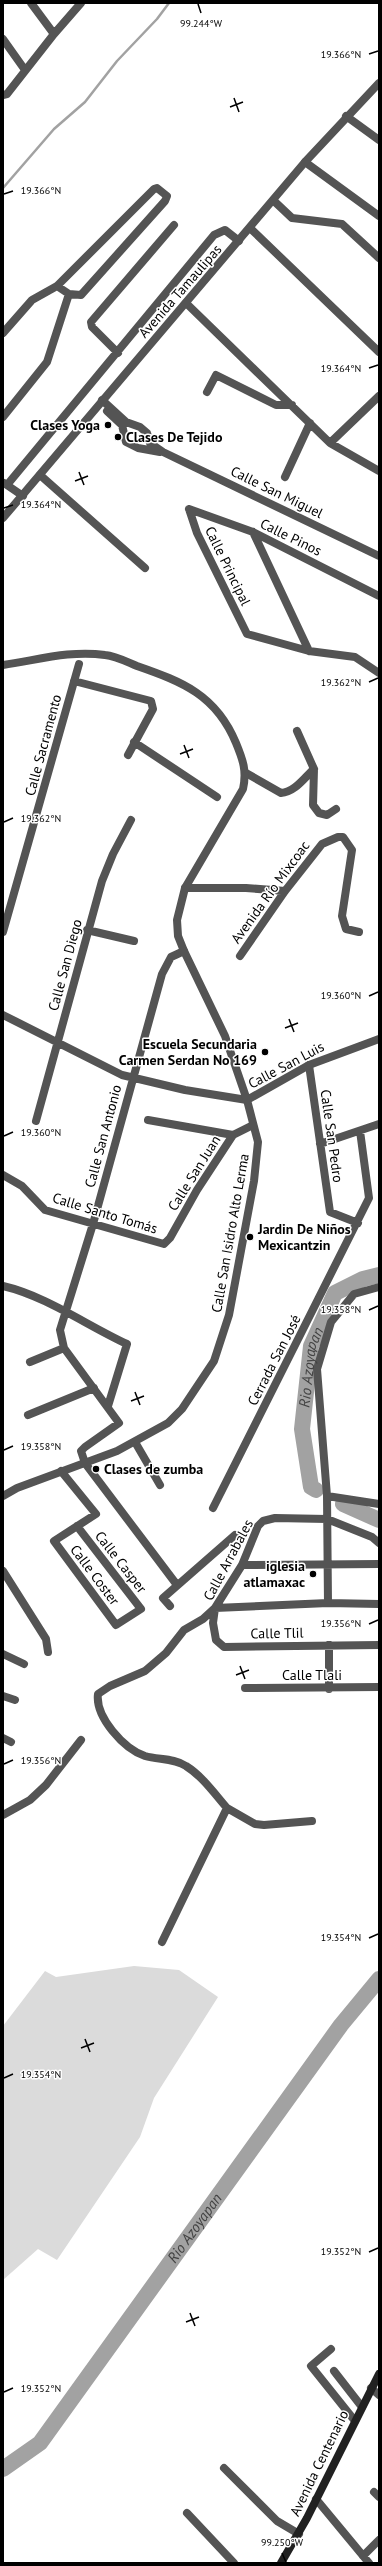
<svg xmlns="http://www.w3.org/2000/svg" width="382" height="2566" viewBox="0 0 382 2566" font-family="'PT Sans',sans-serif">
	<rect width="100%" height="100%" fill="#fff"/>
	<path fill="#dbdbdb" d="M134 1966 179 1970 218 1997 154 2098 140 2137 57 2260 38 2249 3 2280V2026L45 1971 56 1977Z"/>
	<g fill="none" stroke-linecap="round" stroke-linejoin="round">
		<path stroke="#a2a2a2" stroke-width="2.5" d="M3 188 54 129 85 102 117 61 157 19 169 3"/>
		<g stroke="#a2a2a2" stroke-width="16">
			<path id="s1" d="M316 1490 311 1487 302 1429 311 1346 335 1293 363 1279 379 1275"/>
			<path d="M343 1504 379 1520"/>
			<path id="s2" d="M3 2469 40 2443 341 2025 379 1979"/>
		</g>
		<path stroke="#545454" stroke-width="8" d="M31 3 54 34
			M3 39 25 70
			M3 95 7 94 54 34 81 3
			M346 116 379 140
			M305 162 379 216
			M274 201 292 218 342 224 379 258
			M250 228 379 352
			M186 303 330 443 379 471
			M3 333 32 300 57 286 154 189 157 188 167 196 165 201 81 295 69 294 57 286
			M118 353 92 327 91 322 174 225
			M207 392 216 375 276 405H292
			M102 400 126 422 140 427 147 433 150 443 163 452 379 556
			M107 411 122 425 126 442 138 448 160 452
			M3 417 47 362 69 294
			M330 443 379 396
			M40 475 145 568
			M285 477 310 423
			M4 483 23 496
			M7 485 214 235 225 230 239 241
			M189 509 197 533 247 634 309 651 355 657 379 673
			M189 509 253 532 379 596
			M253 532 309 651
			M74 681 151 701 153 709 128 755
			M297 731 314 769 313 805 319 813 327 815 336 809
			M134 742 217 797
			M246 773 281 793C295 792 304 778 314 769
			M185 888H246L285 891
			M87 930 134 941
			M3 932 79 664
			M240 956 285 891 322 844 338 837H343L352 850 342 916 346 929 359 932
			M3 1015 122 1075 185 1090 247 1100
			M309 1065 330 1212 358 1223
			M148 1120 233 1135
			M36 1121 102 881 113 854 131 820
			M320 1144 379 1124
			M3 1175 22 1186 45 1210 164 1244 170 1238 197 1190 233 1135 253 1125
			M3 1286C46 1296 86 1325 127 1344L108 1406
			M30 1362 64 1348
			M28 1415 94 1388
			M135 1442 160 1485
			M61 1471 96 1514 54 1541 116 1625 141 1609 77 1526
			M327 1496 379 1504
			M213 1508 369 1198 360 1131
			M379 1543 372 1537 327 1519 275 1518 263 1521 258 1526 242 1565 215 1608 213 1623 216 1640 224 1647 379 1645
			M242 1565 379 1564
			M3 1571 46 1639 48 1652
			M177 1585 85 1463 81 1451 85 1447 119 1423 64 1348 60 1330 93 1224 162 974 171 957 184 951
			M328 1603 327 1496 317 1369 331 1322 354 1294 379 1287
			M170 1606 163 1598 235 1535
			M329 1645V1689
			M3 1654 24 1664
			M245 1688 379 1687
			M3 1696 15 1700
			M3 1738 11 1742
			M227 1808 255 1824 264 1825 312 1821
			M3 1815 30 1800 46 1785 81 1740
			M162 1942 227 1808C214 1793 202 1776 186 1766 174 1758 158 1760 145 1756 124 1749 95 1717 98 1694L110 1686 145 1671 166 1653 184 1630 203 1619 215 1608 328 1603 379 1604
			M331 2349 311 2366 355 2421
			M334 2371 362 2407
			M371 2388 379 2395
			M224 2468 277 2521 299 2534
			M374 2492 379 2497
			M316 2499 369 2563
			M187 2513 234 2563
			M363 2556 379 2540"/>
		<path stroke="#545454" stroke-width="8" d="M3 518 305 162 379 83
			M3 665C38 660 70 650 105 655 116 656 127 662 137 666 183 682 216 695 236 743 243 760 247 771 243 789L185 888 177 920 178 936 184 951 225 1036 247 1100 258 1142 254 1181 229 1315 214 1361 182 1409 168 1423 117 1451 17 1488 3 1496
			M247 1100 309 1065 379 1039"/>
		<path stroke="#212121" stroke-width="8" d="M281 2563 307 2518 379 2374"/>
	</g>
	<path fill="none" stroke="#000" stroke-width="1.5" d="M198 4 201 13M369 54 378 51M234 98 239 112M230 107 243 102M4 194 13 191M369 368 378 365M79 472 84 485M75 481 88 476M4 508 13 505M369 682 378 678M184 745 189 758M180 754 193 749M4 822 13 818M369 996 378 992M289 1019 294 1032M285 1028 298 1023M4 1136 13 1132M369 1310 378 1306M135 1392 140 1405M131 1401 144 1396M4 1450 13 1446M369 1624 378 1620M240 1666 245 1679M236 1675 249 1670M4 1764 13 1760M369 1938 378 1934M85 2039 90 2052M81 2048 94 2043M4 2078 13 2074M369 2252 378 2248M190 2313 195 2326M186 2322 199 2317M4 2392 13 2388M282 2553 286 2562"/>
	<g fill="#000" stroke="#fff" stroke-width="1.5">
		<circle cx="108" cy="425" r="4"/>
		<circle cx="118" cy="437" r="4"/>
		<circle cx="265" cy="1052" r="4"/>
		<circle cx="250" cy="1237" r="4"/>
		<circle cx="96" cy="1469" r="4"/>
		<circle cx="313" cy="1574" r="4"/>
	</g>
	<g text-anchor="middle" stroke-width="3" stroke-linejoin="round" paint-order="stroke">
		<g font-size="14" fill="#000" stroke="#fff">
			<text transform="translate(180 291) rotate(-49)" y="5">Avenida Tamaulipas</text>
			<text transform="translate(277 492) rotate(26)" y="5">Calle San Miguel</text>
			<text transform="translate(291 537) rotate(26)" y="5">Calle Pinos</text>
			<text transform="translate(228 566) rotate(64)" y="5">Calle Principal</text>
			<text transform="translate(43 745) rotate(-75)" y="5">Calle Sacramento</text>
			<text transform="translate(270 892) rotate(-54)" y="5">Avenida Río Mixcoac</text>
			<text transform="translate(65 965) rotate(-75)" y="5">Calle San Diego</text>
			<text transform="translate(286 1065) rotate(-28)" y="5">Calle San Luis</text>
			<text transform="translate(103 1136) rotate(-75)" y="5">Calle San Antonio</text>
			<text transform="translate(332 1136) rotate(82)" y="5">Calle San Pedro</text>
			<text transform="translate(194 1173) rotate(-58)" y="5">Calle San Juan</text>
			<text transform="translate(105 1213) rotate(17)" y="5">Calle Santo Tomás</text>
			<text transform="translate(230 1233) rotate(-80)" y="5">Calle San Isidro Alto Lerma</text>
			<text transform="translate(274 1360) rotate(-63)" y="5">Cerrada San José</text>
			<text transform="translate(228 1560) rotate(-62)" y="5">Calle Arrabales</text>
			<text transform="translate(121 1562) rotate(52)" y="5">Calle Casper</text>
			<text transform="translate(95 1575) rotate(53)" y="5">Calle Coster</text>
			<text transform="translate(277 1633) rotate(-1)" y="5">Calle Tlil</text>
			<text x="312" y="1680">Calle Tlali</text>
			<text transform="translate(319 2463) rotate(-64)" y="5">Avenida Centenario</text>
		</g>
		<g font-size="14" font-weight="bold" fill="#000" stroke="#fff" text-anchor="end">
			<text x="100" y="430">Clases Yoga</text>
			<text x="126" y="442" text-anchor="start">Clases De Tejido</text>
			<text x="257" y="1049">Escuela Secundaria<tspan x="257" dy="16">Carmen Serdan No 169</tspan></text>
			<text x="258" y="1234" text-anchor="start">Jardin De Niños<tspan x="258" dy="16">Mexicantzin</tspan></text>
			<text x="104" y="1474" text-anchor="start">Clases de zumba</text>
			<text x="305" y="1571">iglesia<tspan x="305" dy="16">atlamaxac</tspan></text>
		</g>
		<g font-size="15" font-style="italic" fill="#434343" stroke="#fff">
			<text dy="5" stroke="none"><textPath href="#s1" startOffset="127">Rio Azoyapan</textPath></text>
			<text dy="5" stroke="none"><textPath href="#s2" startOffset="310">Rio Azoyapan</textPath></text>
		</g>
	</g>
	<g font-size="10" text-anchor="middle" fill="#000" stroke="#fff" stroke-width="3" stroke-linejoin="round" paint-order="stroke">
		<text x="201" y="27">99.244°W</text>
		<text x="341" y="58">19.366°N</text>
		<text x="41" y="194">19.366°N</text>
		<text x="341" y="372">19.364°N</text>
		<text x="41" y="508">19.364°N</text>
		<text x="341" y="686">19.362°N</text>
		<text x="41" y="822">19.362°N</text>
		<text x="341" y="999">19.360°N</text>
		<text x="41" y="1136">19.360°N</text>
		<text x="341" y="1313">19.358°N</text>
		<text x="41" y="1450">19.358°N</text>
		<text x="341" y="1627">19.356°N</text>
		<text x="41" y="1764">19.356°N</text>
		<text x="341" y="1941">19.354°N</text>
		<text x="41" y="2078">19.354°N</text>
		<text x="341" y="2255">19.352°N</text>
		<text x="41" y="2392">19.352°N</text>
		<text x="282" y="2546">99.250°W</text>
	</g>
	<rect width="382" height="2566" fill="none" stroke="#000000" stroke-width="8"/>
</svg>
